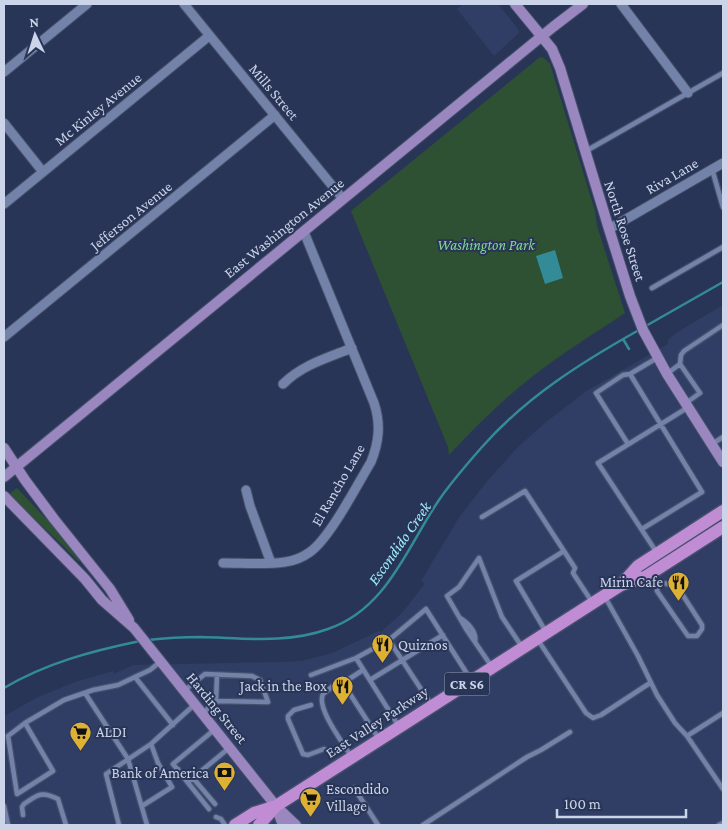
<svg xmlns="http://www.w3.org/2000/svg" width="727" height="829" viewBox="0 0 727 829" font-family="'Crimson Pro',serif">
	<rect width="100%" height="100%" fill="#293557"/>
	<path fill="#303e66" d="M463 4H498L519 30 518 34 494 56 457 9Z
		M723 305V825H4V716L36 698 75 682 113 671 114 674 133 665 283 662 302 661 332 653 379 631 381 632 402 613 420 590 425 583 421 581 460 516 488 480 517 448 546 422 588 390 668 344V340L676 333Z"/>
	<path fill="#2e5133" d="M540 57 544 58 550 64 595 211 597 226 625 313C594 334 562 353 533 376 502 400 475 427 449 455L448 447 351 211Z
		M17 488 67 541 81 560 78 561C56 537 31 518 9 494Z"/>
	<path fill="#338b97" d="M555 250 563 278 545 284 536 256Z"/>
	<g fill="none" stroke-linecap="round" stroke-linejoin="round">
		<path stroke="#338b97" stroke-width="2.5" d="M644 327 723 282
			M623 339 629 349
			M148 640C165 638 183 637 201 637 244 638 287 644 328 629 387 609 407 547 439 500 452 481 467 464 482 447 526 397 582 362 639 330
			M4 688C46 663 92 651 140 641"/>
		<defs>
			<path id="lane" d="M586 151 723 73
				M712 169 723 207
				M652 288 723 247
				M680 364 700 393 686 403
				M668 373 680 364 681 355 684 351 723 325
				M628 444 596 393 623 375 630 374
				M712 444 723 437
				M482 517 525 491 575 568 573 573 592 602
				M642 529 702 492 630 374 657 358
				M657 553 598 463 687 408
				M479 558 459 587 447 596 466 629 492 667
				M479 558 502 617 522 647
				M653 574 658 582 657 591 688 636H697L702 629V625L677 586 658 582
				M605 597 638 656 657 695 675 723 687 736 723 789
				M460 618C468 623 477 632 475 642
				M546 632 516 581 564 551
				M389 640 432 706
				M538 640 586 713 593 718 601 715 650 683
				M356 658 398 725
				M363 670 343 683 379 739
				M311 675 356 658 389 640 426 609 471 680
				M135 677 173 725
				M370 680 443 635
				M343 683 333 686 323 694C316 708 343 743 351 756
				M185 690 205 674 252 676 260 680 268 702 216 701 203 713
				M85 693 128 759 147 825
				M216 701 217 675
				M311 705 294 710 288 716V719L303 754 308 755 324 749
				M25 723 53 771 17 794 8 736 25 723 64 700 93 690 118 685 150 670 160 662
				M687 736 723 713
				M166 777 178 769
				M193 778 215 804
				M188 782 229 748
				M354 788 378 825
				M4 806 8 825
				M142 806 172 787 158 763 151 744
				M209 809 173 764 214 730
				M23 815 22 807 24 804C38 794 42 791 58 799L66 825
				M216 817 221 819 225 825
				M119 825 106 774 151 744 194 705
				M423 825 527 757 541 750 570 732
				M719 825 723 823"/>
			<path id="street" d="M184 4 343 199
				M621 4 688 93
				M4 72 87 4
				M4 123 43 172
				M4 204 209 36
				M609 229 723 163
				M4 337 275 115
				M283 384C302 365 327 358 352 348
				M246 490 250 506 271 563
				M223 563C243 563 265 565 285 562 293 561 303 557 310 552 330 538 357 485 371 462 379 442 381 424 374 403L304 232"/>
			<path id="secondary" d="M515 4 552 49 560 68 609 229 630 296 643 330 667 374 723 462
				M4 448 25 480 54 519 110 589 129 620
				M4 477 553 27 583 4
				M4 496 85 579 102 600 134 628 276 806 296 825
				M277 810 283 825"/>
			<path id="primary" d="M621 585 638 566 723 511
				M235 825 254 813 276 806 621 585 645 577 723 527
				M259 825 276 806"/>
		</defs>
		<use href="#lane" stroke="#46506c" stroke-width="7"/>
		<use href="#street" stroke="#46506c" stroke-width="11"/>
		<use href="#secondary" stroke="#46506c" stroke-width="12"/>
		<use href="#primary" stroke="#46506c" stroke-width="15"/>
		<use href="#lane" stroke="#7382a9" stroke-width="4.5"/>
		<use href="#street" stroke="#7382a9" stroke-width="9"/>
		<use href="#secondary" stroke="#9a87bf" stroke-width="10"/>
		<use href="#primary" stroke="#c08cd4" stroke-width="12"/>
	</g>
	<defs>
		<symbol id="restaurant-pin" viewBox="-11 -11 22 30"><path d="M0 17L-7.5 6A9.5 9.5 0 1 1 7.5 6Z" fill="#deb133" stroke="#293557"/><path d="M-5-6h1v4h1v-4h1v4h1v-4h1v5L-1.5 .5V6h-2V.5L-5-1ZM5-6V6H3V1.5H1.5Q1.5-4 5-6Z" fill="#111"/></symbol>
		<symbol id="supermarket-pin" viewBox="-11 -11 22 30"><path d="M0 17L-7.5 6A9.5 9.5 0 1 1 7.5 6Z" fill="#deb133" stroke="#293557"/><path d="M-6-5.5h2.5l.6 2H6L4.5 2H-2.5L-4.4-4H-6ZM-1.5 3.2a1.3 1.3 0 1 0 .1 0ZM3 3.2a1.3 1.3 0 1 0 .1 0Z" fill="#111"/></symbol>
		<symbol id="bank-pin" viewBox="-11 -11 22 30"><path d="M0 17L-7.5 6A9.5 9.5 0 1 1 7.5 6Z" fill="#deb133" stroke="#293557"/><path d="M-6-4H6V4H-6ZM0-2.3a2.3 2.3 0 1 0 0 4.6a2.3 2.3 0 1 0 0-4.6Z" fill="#111"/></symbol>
	</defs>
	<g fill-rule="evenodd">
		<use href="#restaurant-pin" x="666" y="570" width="25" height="34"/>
		<use href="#restaurant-pin" x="370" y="632" width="25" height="34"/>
		<use href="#restaurant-pin" x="330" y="674" width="25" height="34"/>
		<use href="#supermarket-pin" x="68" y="720" width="25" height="34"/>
		<use href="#bank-pin" x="212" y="760" width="25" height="34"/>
		<use href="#supermarket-pin" x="298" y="786" width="25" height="34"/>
	</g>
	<g text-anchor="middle" stroke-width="4" stroke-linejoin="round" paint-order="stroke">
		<rect fill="#293557" stroke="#9aa4bd" stroke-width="1" x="444.5" y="672.5" width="45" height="23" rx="4"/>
		<g font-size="14" font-weight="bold" fill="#cbd4e9">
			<text x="467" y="689">CR S6</text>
		</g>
		<g font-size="15" fill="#cbd4e9" stroke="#293557">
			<text transform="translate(274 92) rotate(50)" y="5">Mills Street</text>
			<text transform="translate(98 109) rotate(-39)" y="5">Mc Kinley Avenue</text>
			<text transform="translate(672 176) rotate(-30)" y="5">Riva Lane</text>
			<text transform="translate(131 216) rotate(-39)" y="5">Jefferson Avenue</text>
			<text transform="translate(284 228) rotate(-39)" y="5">East Washington Avenue</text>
			<text transform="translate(625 231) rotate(72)" y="5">North Rose Street</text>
			<text transform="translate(338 485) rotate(-60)" y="5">El Rancho Lane</text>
			<text transform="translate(217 708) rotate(51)" y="5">Harding Street</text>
			<text transform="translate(377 722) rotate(-33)" y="5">East Valley Parkway</text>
		</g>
		<g font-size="15" font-style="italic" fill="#80d88e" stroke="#293557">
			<text x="486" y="250">Washington Park</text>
		</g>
		<g font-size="15" fill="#cbd4e9" stroke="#293557" text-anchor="end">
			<text x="663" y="587">Mirin Cafe</text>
			<text x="398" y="650" text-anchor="start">Quiznos</text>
			<text x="327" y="691">Jack in the Box</text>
			<text x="96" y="737" text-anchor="start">ALDI</text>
			<text x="209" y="778">Bank of America</text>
			<text x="326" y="794" text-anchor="start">Escondido<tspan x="326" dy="17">Village</tspan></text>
		</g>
		<g font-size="16" font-style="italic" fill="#9deefa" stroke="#293557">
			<text transform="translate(399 543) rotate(-55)" y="6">Escondido Creek</text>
		</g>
	</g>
	<rect width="727" height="829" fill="none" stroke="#cbd4e9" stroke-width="10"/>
	<g transform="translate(35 35) rotate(356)" stroke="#293557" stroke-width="4" paint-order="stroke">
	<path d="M0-4L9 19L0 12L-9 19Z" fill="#cbd4e9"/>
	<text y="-8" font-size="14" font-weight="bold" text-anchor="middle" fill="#cbd4e9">N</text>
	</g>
	<path d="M557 809v8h129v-8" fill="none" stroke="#cbd4e9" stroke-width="2.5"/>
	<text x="564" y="809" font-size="15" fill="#cbd4e9" stroke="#293557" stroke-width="4" paint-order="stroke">100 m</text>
</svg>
